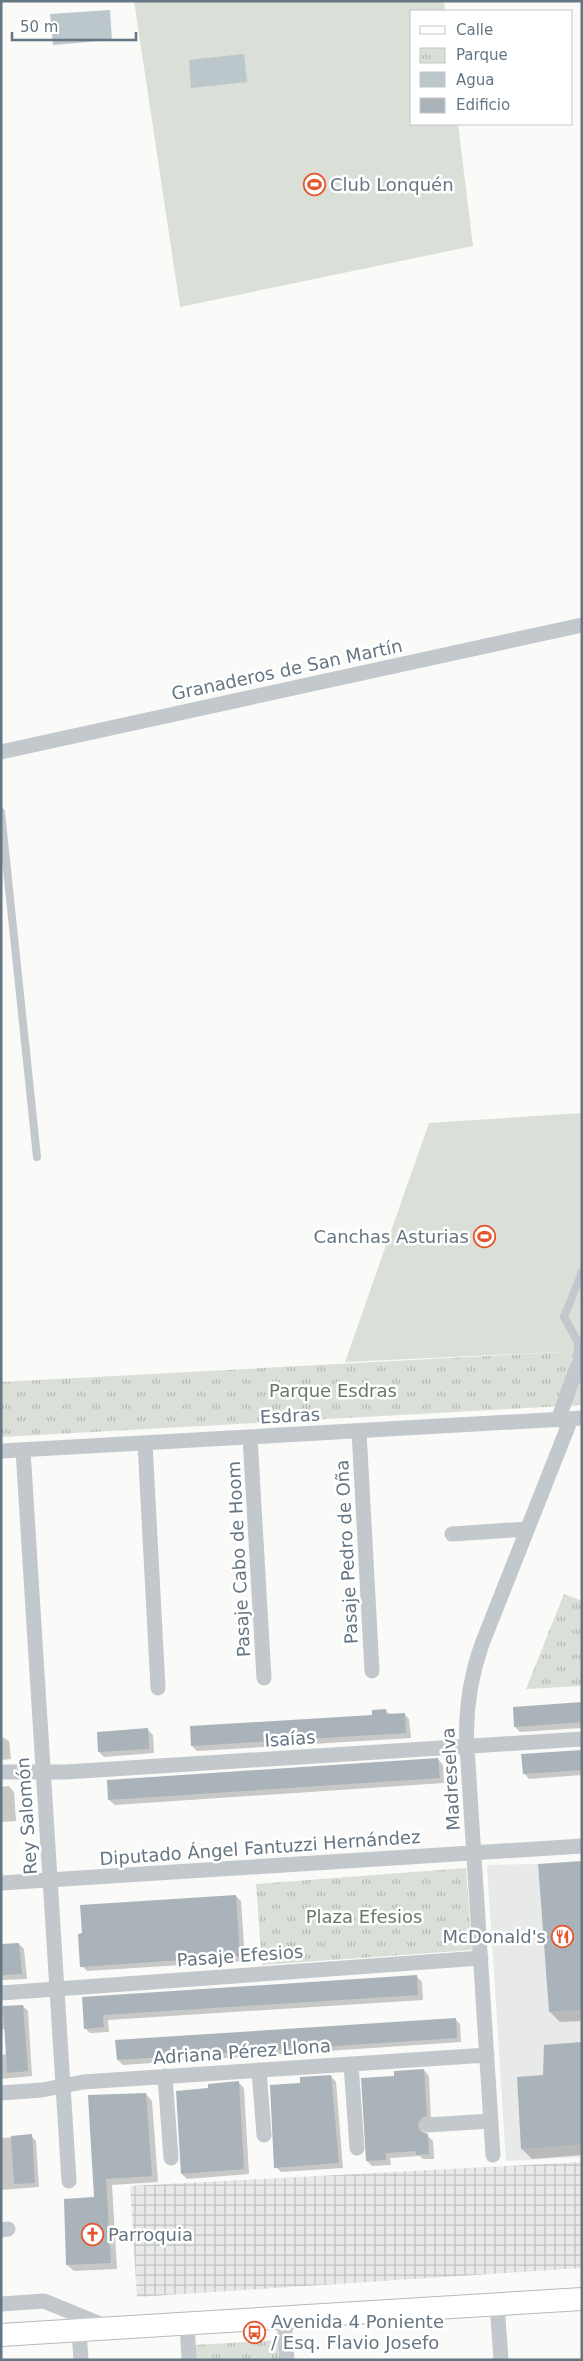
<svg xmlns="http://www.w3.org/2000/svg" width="583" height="2361" viewBox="0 0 583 2361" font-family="'DejaVu Sans',sans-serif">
	<defs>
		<pattern id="industrial-grid" width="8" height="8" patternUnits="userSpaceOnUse" patternTransform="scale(1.25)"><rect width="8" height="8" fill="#e8e9e9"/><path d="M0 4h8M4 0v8" fill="none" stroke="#c0c1c2"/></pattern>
		<pattern id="park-tufts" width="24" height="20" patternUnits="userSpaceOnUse" patternTransform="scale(1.25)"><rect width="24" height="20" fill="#dadfd7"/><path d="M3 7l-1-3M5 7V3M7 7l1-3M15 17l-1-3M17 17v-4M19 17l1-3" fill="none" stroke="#b4b9b4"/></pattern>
	</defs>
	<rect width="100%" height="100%" fill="#fafaf8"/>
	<path fill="#e8e9e9" d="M538 1864 549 2012 582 2010V2157L506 2161 487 1865Z"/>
	<path fill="url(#industrial-grid)" d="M582 2162V2268L137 2297 130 2186Z"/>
	<path fill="#dadfd7" d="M134 1H444L445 11H412V124H458L473 246 180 307Z
		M582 1113V1351L345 1362 429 1123Z"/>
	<path fill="url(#park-tufts)" d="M582 1351V1405L1 1437V1382Z
		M564 1594 582 1601V1686L526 1689Z
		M466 1868 472 1950 262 1965 256 1884Z
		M280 2340 281 2360H194L193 2345Z"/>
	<path fill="#bbc7cb" d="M110 10 112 40 53 45 50 14Z
		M244 54 247 82 191 88 189 60Z"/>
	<path fill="#0003" d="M582 1703V1728L520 1732 515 1727Z
		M386 1710 390 1715 404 1714 409 1719 411 1738 197 1751 192 1746 373 1716Z
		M148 1730 153 1735 154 1753 104 1757 99 1752Z
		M1 1736 9 1741 11 1759 1 1760Z
		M582 1751V1775L529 1779 524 1773Z
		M438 1759 443 1765 444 1783 115 1805 109 1800Z
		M9 1786 14 1792 16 1821 1 1822V1787Z
		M582 1862V2021L560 2022 550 2012Z
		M236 1896 241 1901 245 1961 87 1971 82 1966Z
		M19 1944 24 1949 27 1979 1 1980V1945Z
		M416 1976 422 1982 423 2000 108 2020 109 2032 90 2033 85 2028 83 1998Z
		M23 2006 28 2011 32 2076 1 2079V2055L7 2054 5 2029H1V2007Z
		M455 2019 460 2024 461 2042 123 2065 118 2060Z
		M582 2043V2155L532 2159 522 2149 544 2076Z
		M424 2070 429 2076 431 2121 427 2123 422 2131 433 2141 434 2159H423L420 2156 390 2158 391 2165 372 2166 367 2161 395 2077Z
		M331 2076 336 2082 343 2168 281 2172 276 2167 302 2084Z
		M239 2083 244 2088 249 2174 187 2179 182 2174 209 2090Z
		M146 2094 152 2101 158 2182 112 2185 117 2269 74 2271 67 2265Z
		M31 2136 36 2141 39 2187 1 2190V2138Z"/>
	<path fill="#aab3b9" d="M582 1702V1722L514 1727 513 1707Z
		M386 1709V1714L405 1713 406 1733 191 1746 190 1726 372 1715V1710Z
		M148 1728 149 1749 98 1752 97 1732Z
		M582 1750V1770L523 1774 521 1754Z
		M438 1758 440 1778 108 1800 107 1780Z
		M582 1861V2010L549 2012 538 1864Z
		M236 1895 240 1956 80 1967 78 1934 82 1933 80 1905Z
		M19 1943 22 1974 1 1975V1944Z
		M417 1975 418 1995 103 2015 104 2027 84 2029 82 1997Z
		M23 2005 28 2071 7 2073 3 2006Z
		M456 2018 457 2038 117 2060 115 2040Z
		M582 2042V2144L521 2149 517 2077 543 2075 544 2045Z
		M424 2069 427 2116 421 2118 418 2125 420 2131 428 2134 429 2154 416 2155V2151L386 2153V2160L366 2161 361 2078 394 2076V2071Z
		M331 2075 339 2163 274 2168 270 2085 300 2083V2077Z
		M239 2081 244 2169 181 2174 176 2091 208 2088V2084Z
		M146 2093 152 2176 106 2179 111 2263 66 2265 64 2199 94 2197 88 2095Z
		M32 2134 35 2183 14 2184 11 2136Z"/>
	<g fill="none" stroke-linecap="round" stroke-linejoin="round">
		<defs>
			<path id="secondary" d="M1 2335 582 2299"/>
		</defs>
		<use href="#secondary" stroke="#b3babf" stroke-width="24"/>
		<path stroke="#c3c8cc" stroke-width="8" d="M1 812 37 1157
			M577 1367 578 1342 564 1317 582 1272"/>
		<path stroke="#c3c8cc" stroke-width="15" d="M1 752 582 625
			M558 1420 577 1367
			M359 1431 372 1671
			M250 1437 264 1678
			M145 1443 158 1688
			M23 1450 69 2181
			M1 1451 582 1418
			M452 1534 527 1529
			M1 1772H66L582 1739
			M1 1883 582 1846
			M1 1993 481 1958
			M351 2064 357 2148
			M259 2070 264 2135
			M165 2076 171 2158
			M1 2093 42 2090 83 2082 487 2055
			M427 2125 491 2121
			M493 2155 467 1747C465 1711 470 1678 482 1644L571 1419
			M1 2230 8 2229
			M1 2304 44 2301 105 2326
			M497 2304 501 2360
			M284 2317 287 2360
			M187 2323 189 2360
			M79 2330 81 2360"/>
		<use href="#secondary" stroke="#fff" stroke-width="22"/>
	</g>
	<defs>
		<symbol id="stadium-ring" viewBox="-11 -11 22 22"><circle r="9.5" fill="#fff" stroke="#e4572e" stroke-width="1.5"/><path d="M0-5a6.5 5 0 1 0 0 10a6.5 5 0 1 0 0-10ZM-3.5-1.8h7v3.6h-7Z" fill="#e4572e"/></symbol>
		<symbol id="restaurant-ring" viewBox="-11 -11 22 22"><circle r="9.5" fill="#fff" stroke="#e4572e" stroke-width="1.5"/><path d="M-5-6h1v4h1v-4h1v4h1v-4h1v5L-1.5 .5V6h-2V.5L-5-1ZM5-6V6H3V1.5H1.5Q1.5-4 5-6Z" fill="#e4572e"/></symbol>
		<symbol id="church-ring" viewBox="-11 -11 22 22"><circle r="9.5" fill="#fff" stroke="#e4572e" stroke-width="1.5"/><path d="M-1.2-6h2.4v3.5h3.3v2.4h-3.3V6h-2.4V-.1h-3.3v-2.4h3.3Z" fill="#e4572e"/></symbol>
		<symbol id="bus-ring" viewBox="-11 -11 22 22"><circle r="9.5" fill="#fff" stroke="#e4572e" stroke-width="1.5"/><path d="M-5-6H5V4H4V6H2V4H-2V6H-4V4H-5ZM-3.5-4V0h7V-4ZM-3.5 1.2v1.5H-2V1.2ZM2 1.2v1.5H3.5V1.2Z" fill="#e4572e"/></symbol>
	</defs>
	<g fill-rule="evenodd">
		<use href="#stadium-ring" x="302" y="172" width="25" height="25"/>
		<use href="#stadium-ring" x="472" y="1224" width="25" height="25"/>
		<use href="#restaurant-ring" x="550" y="1924" width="25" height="25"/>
		<use href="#church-ring" x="80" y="2222" width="25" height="25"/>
		<use href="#bus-ring" x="242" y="2320" width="25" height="25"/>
	</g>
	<g text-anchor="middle" stroke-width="5" stroke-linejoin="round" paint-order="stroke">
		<g font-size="18" fill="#657683" stroke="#fff" text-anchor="start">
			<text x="330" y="191">Club Lonquén</text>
			<text x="469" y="1243" text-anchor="end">Canchas Asturias</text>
			<text x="546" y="1943" text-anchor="end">McDonald's</text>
			<text x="108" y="2241">Parroquia</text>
			<text x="271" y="2328">Avenida 4 Poniente<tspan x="271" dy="21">/ Esq. Flavio Josefo</tspan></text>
		</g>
		<g font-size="18" fill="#657683" stroke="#fff">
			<text transform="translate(287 670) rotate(-12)" y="6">Granaderos de San Martín</text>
			<text transform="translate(290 1416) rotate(-3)" y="6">Esdras</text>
			<text transform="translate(347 1552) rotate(-93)" y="6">Pasaje Pedro de Oña</text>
			<text transform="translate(239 1559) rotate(-93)" y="6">Pasaje Cabo de Hoom</text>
			<text transform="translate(290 1739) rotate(-4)" y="6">Isaías</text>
			<text transform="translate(451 1779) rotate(-93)" y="6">Madreselva</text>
			<text transform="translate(27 1816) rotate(-94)" y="6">Rey Salomón</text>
			<text transform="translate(260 1848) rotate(-4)" y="6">Diputado Ángel Fantuzzi Hernández</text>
			<text transform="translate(240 1956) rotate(-4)" y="6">Pasaje Efesios</text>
			<text transform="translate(242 2052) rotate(-4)" y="6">Adriana Pérez Llona</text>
		</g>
		<g font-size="18" fill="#687a64" stroke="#fff">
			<text x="333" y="1397">Parque Esdras</text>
			<text x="364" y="1923">Plaza Efesios</text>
		</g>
	</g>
	<rect width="583" height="2361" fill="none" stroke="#657683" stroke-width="5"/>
	<rect x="410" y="10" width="162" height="115" fill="#ffffff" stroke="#c1c8cd"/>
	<rect x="420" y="26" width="25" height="8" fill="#ffffff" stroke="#c1c8cd"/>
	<text x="456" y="35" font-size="15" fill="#657683">Calle</text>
	<rect x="420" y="48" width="25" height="15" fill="url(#park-tufts)" stroke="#c1c8cd"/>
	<text x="456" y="60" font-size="15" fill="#657683">Parque</text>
	<rect x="420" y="72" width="25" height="15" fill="#bbc7cb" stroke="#c1c8cd"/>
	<text x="456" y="85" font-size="15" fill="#657683">Agua</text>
	<rect x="420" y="98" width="25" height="15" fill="#aab3b9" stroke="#c1c8cd"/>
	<text x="456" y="110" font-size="15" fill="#657683">Edificio</text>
	<path d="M12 32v8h124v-8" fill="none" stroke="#657683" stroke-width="2.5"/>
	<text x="20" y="32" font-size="15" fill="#657683" stroke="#ffffff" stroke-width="4" paint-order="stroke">50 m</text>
</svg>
